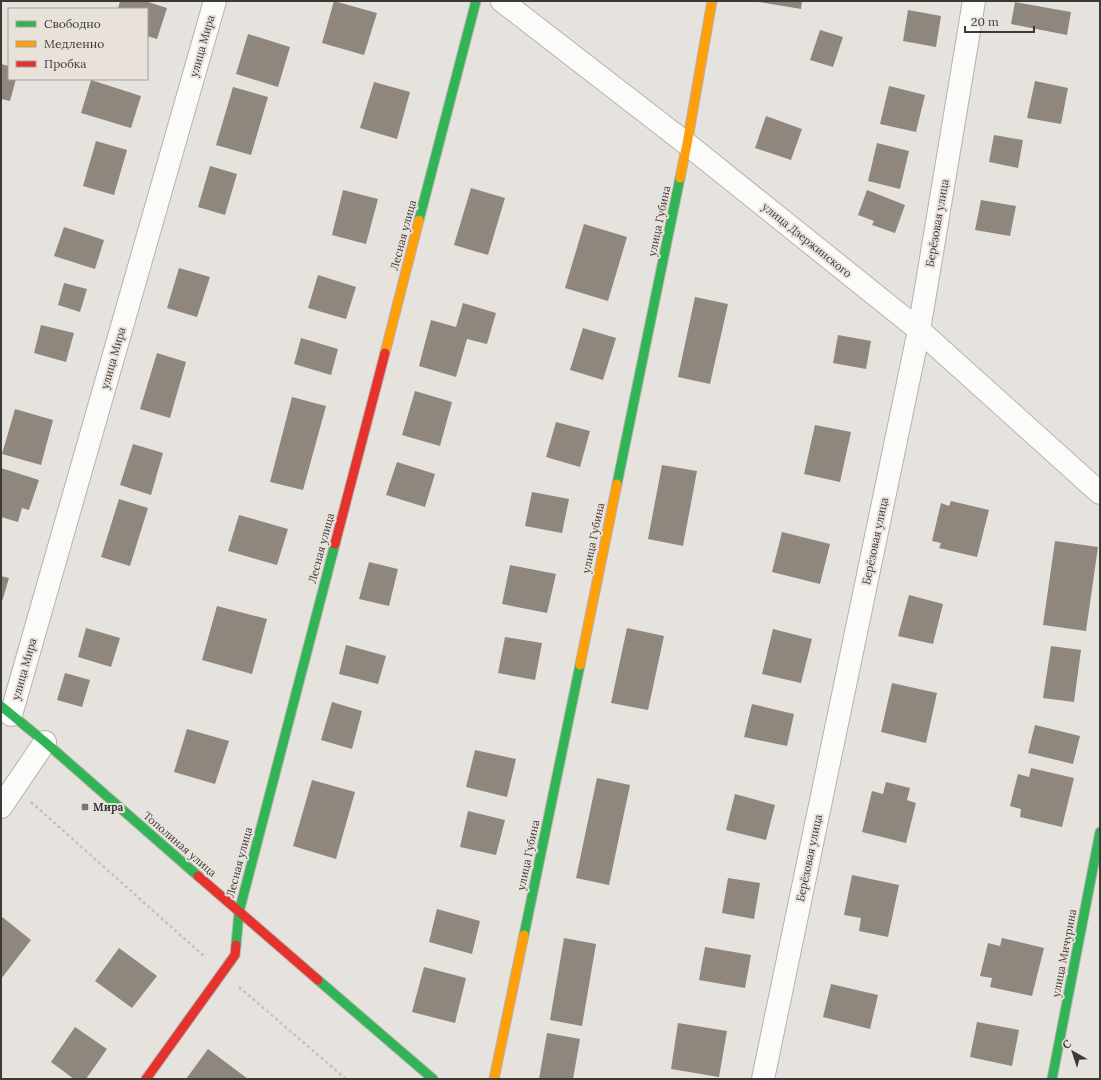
<svg xmlns="http://www.w3.org/2000/svg" width="1101" height="1080" viewBox="0 0 1101 1080" font-family="Lora,serif">
	<rect width="100%" height="100%" fill="#e6e2de"/>
	<path fill="#8f877e" d="M120 1H145L167 8 157 39 147 36V9H118Z
		M334 1 377 13 364 55 322 43Z
		M759 1H802L801 9 759 2Z
		M1015 2 1071 12 1067 35 1011 24Z
		M908 10 941 16 936 47 903 41Z
		M820 30 843 37 833 67 810 60Z
		M248 34 290 47 278 87 236 74Z
		M1 64 9 66V79H16L10 101 1 99Z
		M91 80 141 96 131 128 81 113Z
		M1035 81 1068 88 1061 124 1027 118Z
		M374 82 410 92 397 139 360 128Z
		M889 86 925 95 916 132 880 124Z
		M233 87 268 97 251 155 216 145Z
		M766 116 802 129 791 160 755 148Z
		M994 135 1023 140 1018 168 989 162Z
		M96 141 127 150 114 195 83 186Z
		M877 143 909 151 900 189 868 181Z
		M210 166 237 174 225 215 198 207Z
		M471 188 505 198 488 255 454 245Z
		M343 190 378 199 366 244 332 235Z
		M867 190 905 205 895 233 872 225 874 221 858 215Z
		M981 200 1016 206 1010 236 975 230Z
		M584 224 627 237 608 301 565 288Z
		M64 227 104 240 95 269 54 256Z
		M179 268 210 277 197 317 167 308Z
		M318 275 356 287 346 319 308 308Z
		M64 283 87 289 80 312 58 305Z
		M695 297 728 304 710 384 678 377Z
		M463 303 496 313 487 344 467 339 456 377 419 366 431 320 456 327Z
		M41 325 74 333 66 362 34 353Z
		M583 328 616 338 603 380 570 370Z
		M838 335 871 341 866 369 833 363Z
		M301 338 338 349 331 375 294 364Z
		M157 353 186 362 170 418 140 409Z
		M415 391 452 402 440 446 402 435Z
		M292 397 326 406 303 490 270 482Z
		M15 409 53 420 41 465 2 454Z
		M556 422 590 431 580 467 546 457Z
		M815 425 851 432 840 482 804 474Z
		M133 444 163 453 151 495 120 485Z
		M397 462 435 474 425 507 386 495Z
		M662 465 697 471 683 546 648 539Z
		M1 468 39 480 29 510 22 508 18 522 1 517Z
		M532 492 569 499 562 533 525 526Z
		M119 499 148 508 130 566 101 557Z
		M951 501 989 510 977 557 939 548 941 543 932 541 941 503 949 506Z
		M239 515 288 529 277 565 228 551Z
		M782 532 830 544 820 584 772 572Z
		M1055 541 1098 547 1086 631 1043 625Z
		M369 562 398 569 389 606 359 599Z
		M510 565 556 574 547 613 502 604Z
		M1 576 9 578 1 605Z
		M909 595 943 604 933 644 898 636Z
		M217 606 267 619 252 674 202 660Z
		M86 628 120 638 111 667 78 657Z
		M627 628 664 636 648 710 611 703Z
		M773 629 812 639 801 683 762 674Z
		M505 637 542 643 535 680 498 673Z
		M346 645 386 656 378 684 339 674Z
		M1051 646 1081 650 1074 702 1043 698Z
		M65 673 90 680 82 707 57 700Z
		M892 683 937 693 926 743 881 732Z
		M332 702 362 711 352 749 321 740Z
		M752 704 794 714 787 746 744 737Z
		M1035 725 1080 736 1073 764 1028 753Z
		M187 729 229 741 215 784 174 772Z
		M475 750 516 759 507 797 466 787Z
		M1031 768 1074 778 1062 827 1020 817 1021 809 1010 806 1018 774 1029 777Z
		M597 778 630 785 609 885 576 878Z
		M312 780 355 792 336 859 293 846Z
		M886 782 910 788 907 800 916 803 906 843 862 832 872 791 883 794Z
		M735 794 775 805 766 840 726 830Z
		M468 811 505 820 496 855 460 847Z
		M852 875 899 885 888 937 859 931 861 918 844 915Z
		M728 878 760 883 754 919 722 913Z
		M437 909 480 921 472 954 429 942Z
		M1 916 31 940 1 979Z
		M564 938 596 944 582 1026 550 1020Z
		M1002 938 1044 948 1032 996 990 987 992 978 980 976 988 943 1000 946Z
		M705 947 751 955 745 988 699 980Z
		M119 948 157 976 132 1008 95 981Z
		M424 967 466 978 455 1023 412 1012Z
		M831 984 878 995 870 1029 823 1017Z
		M977 1022 1019 1030 1012 1066 970 1057Z
		M678 1023 727 1031 719 1077 671 1069Z
		M75 1027 107 1049 86 1079H74L51 1062Z
		M547 1033 580 1039 573 1079H539Z
		M208 1049 248 1079H186Z"/>
	<g fill="none" stroke-linecap="round" stroke-linejoin="round">
		<defs>
			<path id="street" d="M502 1 687 144 919 330 1100 493
				M11 715 215 1
				M1 807 45 742
				M763 1079 919 330 974 1"/>
			<path id="fast" d="M419 220 476 1
				M617 484 680 178
				M1 706 45 742 198 876
				M524 935 580 665
				M236 945 239 912 335 544
				M318 980 433 1079
				M1052 1079 1100 832"/>
			<path id="slow" d="M680 178 687 144 712 1
				M385 353 419 220
				M580 665 617 484
				M494 1079 524 935"/>
			<path id="jam" d="M335 544 385 353
				M198 876 318 980
				M146 1079 235 955 236 945"/>
		</defs>
		<use href="#street" stroke="#b5b2af" stroke-width="24"/>
		<use href="#fast" stroke="#b5b2af" stroke-width="11"/>
		<use href="#slow" stroke="#b5b2af" stroke-width="11"/>
		<use href="#jam" stroke="#b5b2af" stroke-width="11"/>
		<path stroke="#c3c2c0" stroke-width="2.5" stroke-dasharray="3 3" stroke-linecap="butt" d="M31 802 205 957
			M239 987 346 1079"/>
		<use href="#street" stroke="#fbfbfa" stroke-width="22"/>
		<use href="#fast" stroke="#30b455" stroke-width="9"/>
		<use href="#slow" stroke="#ff9f0a" stroke-width="9"/>
		<use href="#jam" stroke="#e5322d" stroke-width="9"/>
	</g>
	<rect fill="#787571" stroke="#e9e2db" stroke-width="1.5" x="81" y="803" width="8" height="8" rx="2"/>
	<g text-anchor="middle" stroke-width="4" stroke-linejoin="round" paint-order="stroke">
		<g font-size="11" fill="#3c3a37" stroke="#e9e2db">
			<text transform="translate(202 46) rotate(-74)" y="4">улица Мира</text>
			<text transform="translate(659 221) rotate(-78)" y="4">улица Губина</text>
			<text transform="translate(937 223) rotate(-80)" y="4">Берёзовая улица</text>
			<text transform="translate(403 235) rotate(-75)" y="4">Лесная улица</text>
			<text transform="translate(807 240) rotate(39)" y="4">улица Дзержинского</text>
			<text transform="translate(113 358) rotate(-74)" y="4">улица Мира</text>
			<text transform="translate(593 538) rotate(-78)" y="4">улица Губина</text>
			<text transform="translate(875 541) rotate(-78)" y="4">Берёзовая улица</text>
			<text transform="translate(321 548) rotate(-75)" y="4">Лесная улица</text>
			<text transform="translate(24 669) rotate(-74)" y="4">улица Мира</text>
			<text transform="translate(180 844) rotate(41)" y="4">Тополиная улица</text>
			<text transform="translate(528 855) rotate(-78)" y="4">улица Губина</text>
			<text transform="translate(809 858) rotate(-78)" y="4">Берёзовая улица</text>
			<text transform="translate(239 862) rotate(-75)" y="4">Лесная улица</text>
			<text transform="translate(1064 953) rotate(-79)" y="4">улица Мичурина</text>
		</g>
		<g font-size="11" font-weight="bold" fill="#3c3a37" stroke="#e9e2db" text-anchor="start">
			<text x="93" y="811">Мира</text>
		</g>
	</g>
	<rect width="1101" height="1080" fill="none" stroke="#3c3a37" stroke-width="4"/>
	<rect x="8" y="8" width="140" height="72" fill="#e9e2db" stroke="#a49f99"/>
	<rect x="16" y="21" width="20" height="6" fill="#30b455" stroke="#a49f99"/>
	<text x="44" y="28" font-size="12" fill="#3c3a37">Свободно</text>
	<rect x="16" y="41" width="20" height="6" fill="#ff9f0a" stroke="#a49f99"/>
	<text x="44" y="48" font-size="12" fill="#3c3a37">Медленно</text>
	<rect x="16" y="61" width="20" height="6" fill="#e5322d" stroke="#a49f99"/>
	<text x="44" y="68" font-size="12" fill="#3c3a37">Пробка</text>
	<g transform="translate(1073 1052) rotate(321)" stroke="#e9e2db" stroke-width="3" paint-order="stroke">
	<path d="M0-3L7 15L0 10L-7 15Z" fill="#3c3a37"/>
	<text y="-6" font-size="11" font-weight="bold" text-anchor="middle" fill="#3c3a37">С</text>
	</g>
	<path d="M965 26v6h69v-6" fill="none" stroke="#3c3a37" stroke-width="2"/>
	<text x="971" y="26" font-size="12" fill="#3c3a37" stroke="#e9e2db" stroke-width="3" paint-order="stroke">20 m</text>
</svg>
